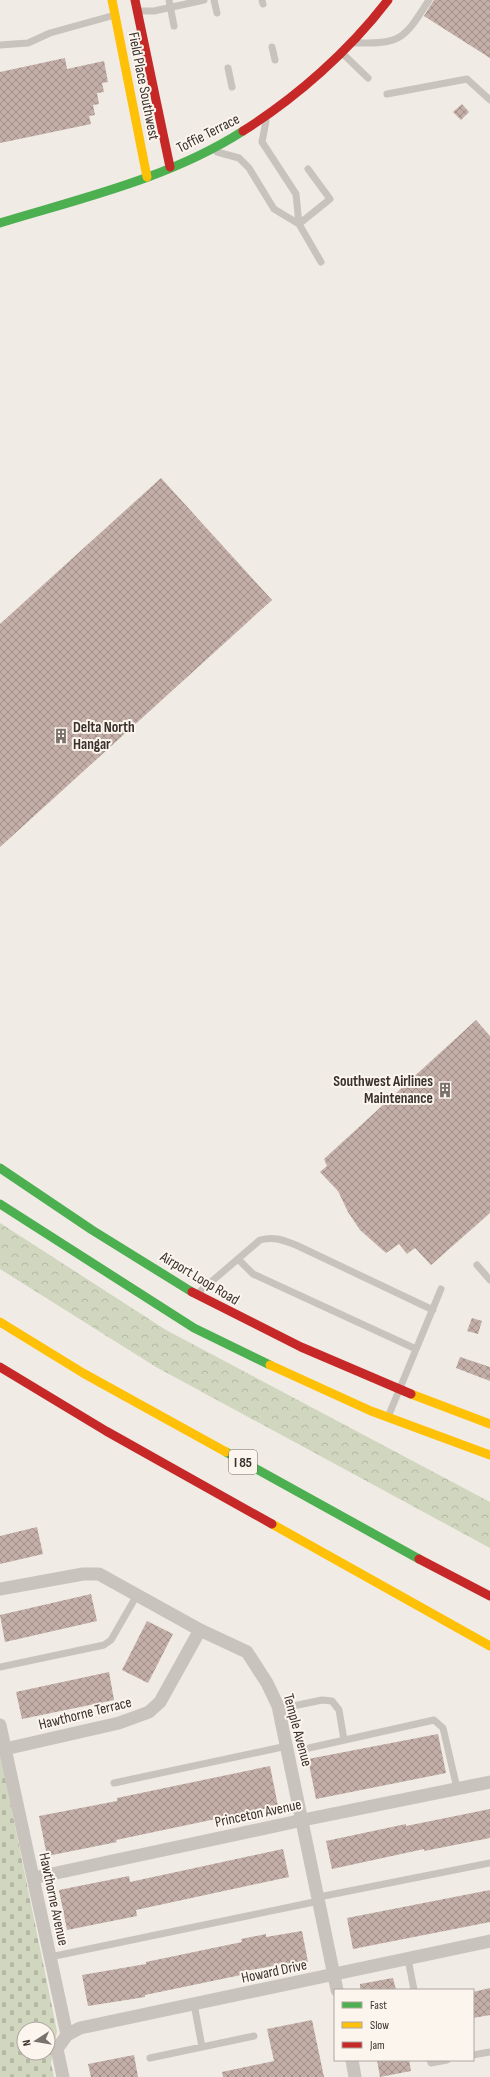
<svg xmlns="http://www.w3.org/2000/svg" width="490" height="2077" viewBox="0 0 490 2077" font-family="'Sofia Sans Condensed',sans-serif">
	<defs>
		<pattern id="forest-crowns" width="20" height="18" patternUnits="userSpaceOnUse"><rect width="20" height="18" fill="#d1d6bf"/><path d="M2 6a3 3 0 1 1 6 0M12 15a3 3 0 1 1 6 0" fill="none" stroke="#b4b8a4"/></pattern>
		<pattern id="cemetery-stones" width="16" height="16" patternUnits="userSpaceOnUse"><rect width="16" height="16" fill="#d1d6bf"/><path d="M2 7V4a2 2 0 0 1 4 0v3zM10 15v-3a2 2 0 0 1 4 0v3z" fill="#b4b8a4"/></pattern>
		<pattern id="building-cross-hatch" width="8" height="8" patternUnits="userSpaceOnUse"><rect width="8" height="8" fill="#c3afa7"/><path d="M0 0l8 8M0 8l8-8" fill="none" stroke="#a08f88"/></pattern>
	</defs>
	<rect width="100%" height="100%" fill="#f0ebe5"/>
	<path fill="url(#forest-crowns)" d="M0 1223 166 1330 490 1502V1548L156 1367 0 1269Z"/>
	<path fill="url(#cemetery-stones)" fill-rule="evenodd" d="M0 1753 57 2031 51 2063 54 2077H0ZM24 2029H48V2053H24Z"/>
	<path fill="url(#building-cross-hatch)" d="M434 0H490V58L424 16Z
		M65 58 67 69 104 61 108 82 102 83 104 92 97 93 99 104 93 105 95 115 89 116 91 124 0 143V72Z
		M462 104 469 112 461 120 453 112Z
		M161 478 272 600 0 847V624Z
		M476 1020 490 1036V1213L431 1265 415 1248 407 1254 399 1244 386 1253 360 1230 348 1212 338 1191 320 1172 327 1166 324 1159Z
		M472 1318 482 1321 478 1334 467 1331Z
		M460 1357 490 1367V1381L456 1368Z
		M37 1527 43 1554 0 1564V1536Z
		M91 1594 97 1621 5 1642 0 1615Z
		M147 1621 173 1634 148 1683 122 1670Z
		M109 1672 114 1700 22 1719 16 1692Z
		M438 1734 446 1773 316 1799 308 1759Z
		M270 1766 278 1806 116 1840 117 1842 47 1856 39 1816 117 1801V1798Z
		M490 1809V1838L424 1851V1849L332 1869 326 1841 406 1824V1826Z
		M283 1849 289 1877 136 1910 137 1916 67 1930 59 1890 129 1876 130 1882Z
		M490 1890V1922L353 1949 347 1918Z
		M302 1931 308 1962 283 1967V1964L240 1972 241 1975 145 1995V1997L88 2006 82 1975 146 1964V1962L242 1942 241 1939 266 1934V1937Z
		M393 1978 396 1990H360V1984Z
		M490 1988V2015L473 2018V1992Z
		M312 2020 324 2077H223L222 2072 274 2061 267 2029Z
		M134 2055 138 2077H91L88 2064Z
		M377 2060H409L411 2071 380 2077Z"/>
	<g fill="none" stroke-linecap="round" stroke-linejoin="round">
		<path stroke="#c9c3be" stroke-width="7" d="M169 0 174 26
			M214 0 217 13
			M262 0 263 4
			M138 11H154L204 0
			M354 43C402 44 404 39 429 0
			M0 45 28 43 50 33 115 15
			M272 47 275 60
			M342 53 368 78
			M228 68 232 87
			M387 94 467 79 490 100
			M266 121 262 142 296 194 299 224 321 262
			M217 152 239 158 249 168 274 209 299 224
			M299 224 330 199 308 169
			M238 1259 253 1274 416 1349
			M477 1265 490 1280
			M197 1294 260 1240C274 1236 283 1240 296 1245L433 1310
			M388 1417 441 1289
			M0 1667 104 1645 111 1640 137 1595
			M279 1709 322 1700 332 1701 339 1710 344 1740
			M309 1748 434 1720 443 1728 457 1788
			M114 1783 287 1746
			M319 1897 490 1863
			M50 1957 319 1901
			M408 1959 414 1990
			M194 2004 202 2047
			M473 2055 490 2052
			M150 2058 254 2036
			M430 2060 431 2063 447 2060"/>
		<path stroke="#c9c3be" stroke-width="13" d="M0 1589 83 1574H99L200 1630 247 1652 267 1683 278 1706 337 1990
			M0 1725 67 2035 57 2049 63 2077
			M5 1749 119 1723 149 1712 160 1702 200 1630
			M33 1878 303 1820 490 1782
			M67 2035 80 2028 490 1941
			M352 2060 355 2077"/>
		<path stroke="#4caf50" stroke-width="9" d="M0 223C82 198 170 178 243 131
			M0 1168 92 1230 192 1292
			M0 1204 194 1328 270 1365
			M226 1452 419 1559"/>
		<path stroke="#ffc107" stroke-width="9" d="M112 0 147 177
			M0 1322 83 1373 226 1452
			M270 1365 371 1411 490 1455
			M411 1394 490 1424
			M272 1524 490 1646"/>
		<path stroke="#c62828" stroke-width="9" d="M135 0 170 167
			M243 131C297 97 349 51 388 0
			M192 1292 301 1347 411 1394
			M0 1367 106 1431 272 1524
			M419 1559 490 1596"/>
	</g>
	<defs>
		<symbol id="building-bare" viewBox="-9 -9 18 18"><path d="M-4-6H4V6H1V3H-1V6H-4ZM-2.5-4.3h1.7v1.8h-1.7ZM.8-4.3h1.7v1.8H.8ZM-2.5-1h1.7V.8h-1.7ZM.8-1h1.7V.8H.8Z" fill="#7a716c" stroke="#fbf5ee" stroke-width="2.5" paint-order="stroke"/></symbol>
	</defs>
	<g fill-rule="evenodd">
		<use href="#building-bare" x="50" y="725" width="22" height="22"/>
		<use href="#building-bare" x="434" y="1079" width="22" height="22"/>
	</g>
	<g text-anchor="middle" stroke-width="4" stroke-linejoin="round" paint-order="stroke">
		<rect fill="#fbf5ee" stroke="#756b66" stroke-width="1" x="229" y="1450" width="28" height="24" rx="3"/>
		<g font-size="14" font-weight="bold" fill="#3b302b">
			<text x="243" y="1467">I 85</text>
		</g>
		<g font-size="15" fill="#3b302b" stroke="#fbf5ee">
			<text transform="translate(144 86) rotate(79)" y="5">Field Place Southwest</text>
			<text transform="translate(208 133) rotate(-27)" y="5">Toffie Terrace</text>
			<text transform="translate(200 1278) rotate(31)" y="5">Airport Loop Road</text>
			<text transform="translate(85 1713) rotate(-14)" y="5">Hawthorne Terrace</text>
			<text transform="translate(298 1730) rotate(75)" y="5">Temple Avenue</text>
			<text transform="translate(258 1813) rotate(-12)" y="5">Princeton Avenue</text>
			<text transform="translate(54 1899) rotate(78)" y="5">Hawthorne Avenue</text>
			<text transform="translate(274 1971) rotate(-12)" y="5">Howard Drive</text>
		</g>
		<g font-size="15" font-weight="bold" fill="#3b302b" stroke="#fbf5ee" text-anchor="start">
			<text x="73" y="732">Delta North<tspan x="73" dy="17">Hangar</tspan></text>
			<text x="433" y="1086" text-anchor="end">Southwest Airlines<tspan x="433" dy="17">Maintenance</tspan></text>
		</g>
	</g>
	<rect x="334" y="1989" width="140" height="72" fill="#fbf5ee" stroke="#aea6a0"/>
	<rect x="342" y="2002" width="20" height="6" fill="#4caf50" stroke="#aea6a0"/>
	<text x="370" y="2009" font-size="12" fill="#3b302b">Fast</text>
	<rect x="342" y="2022" width="20" height="6" fill="#ffc107" stroke="#aea6a0"/>
	<text x="370" y="2029" font-size="12" fill="#3b302b">Slow</text>
	<rect x="342" y="2042" width="20" height="6" fill="#c62828" stroke="#aea6a0"/>
	<text x="370" y="2049" font-size="12" fill="#3b302b">Jam</text>
	<g transform="translate(36 2041) rotate(258)"><circle r="19" fill="#fbf5ee" stroke="#aea6a0"/>
	<path d="M0-3L7 15L0 10L-7 15Z" fill="#7a716c"/>
	<text y="-6" font-size="11" font-weight="bold" text-anchor="middle" fill="#3b302b">N</text>
	</g>
</svg>
